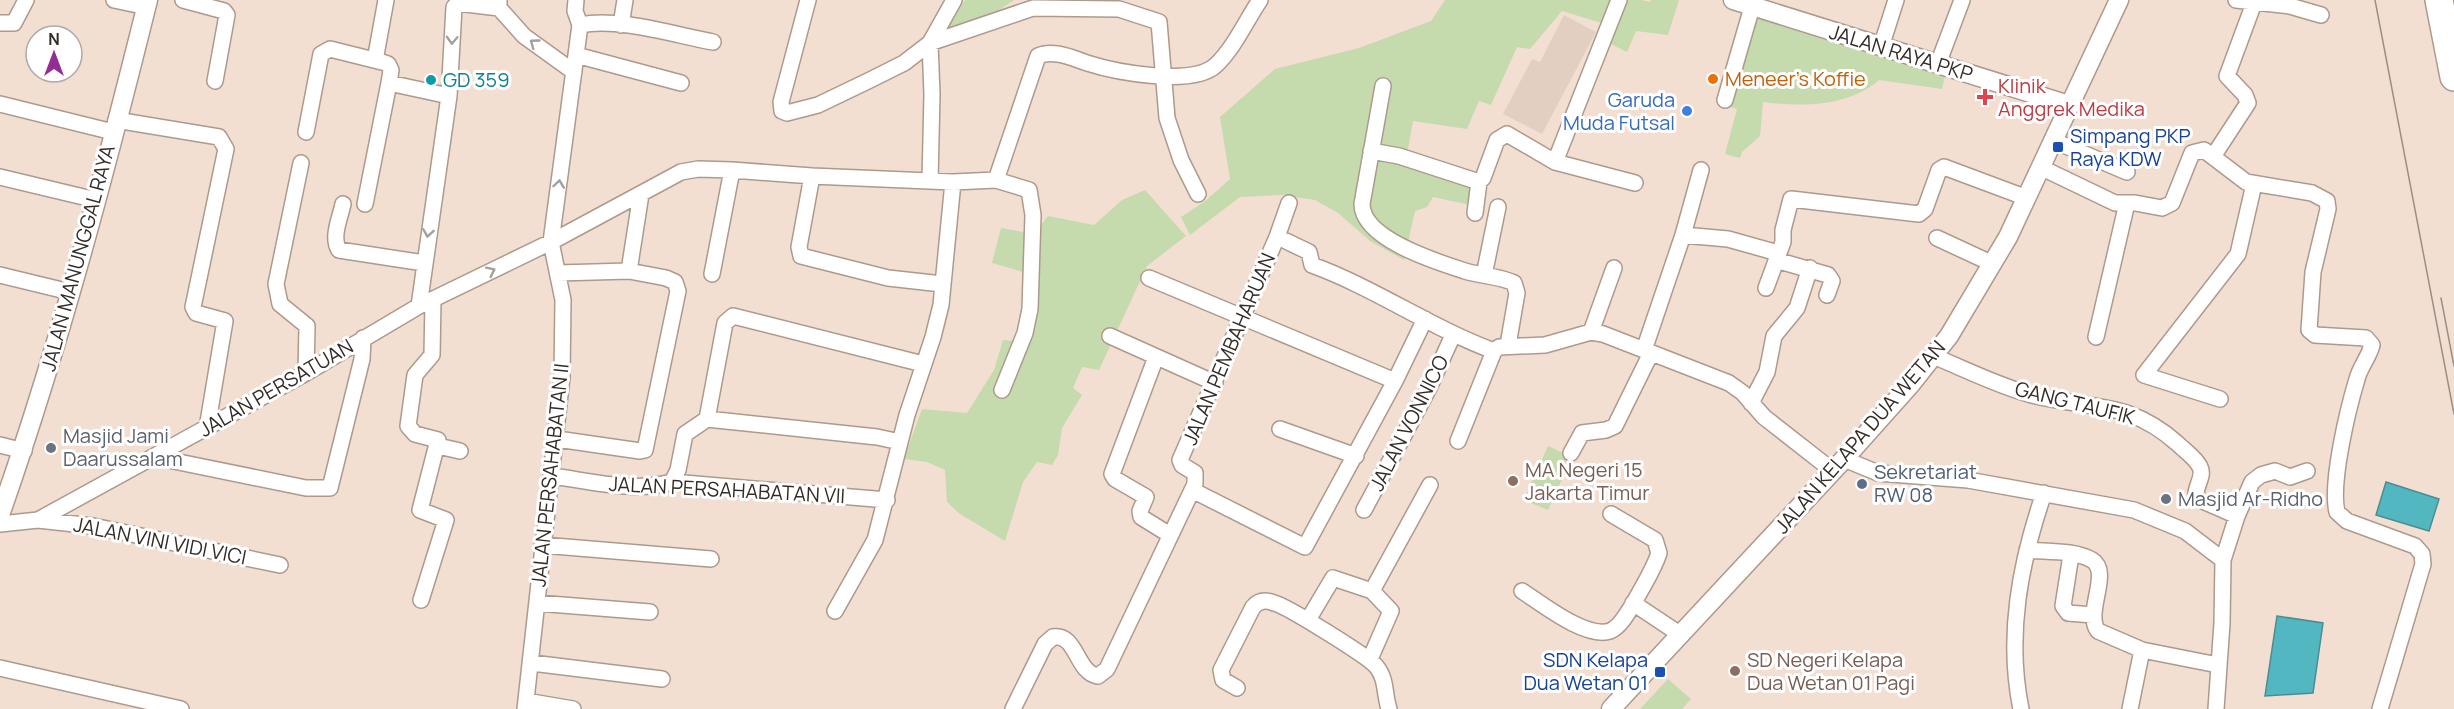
<svg xmlns="http://www.w3.org/2000/svg" width="2454" height="709" viewBox="0 0 2454 709" font-family="Manrope,sans-serif">
	<rect width="100%" height="100%" fill="#f3dfd2"/>
	<path fill="#e3cfc1" d="M1564 15 1596 32 1542 134 1503 114 1532 59 1540 62Z"/>
	<path fill="#c5daad" d="M965 0H1014L989 17 947 29Z
		M1445 0H1642L1650 2 1651 0H1679L1668 35 1636 31 1627 52 1611 44 1605 24 1562 11 1530 49 1517 47 1491 105 1479 101 1467 129 1413 121 1406 160 1472 178 1475 206 1433 197 1427 207 1415 211 1404 260 1370 241 1338 213 1315 200 1282 195 1240 197 1190 235 1181 217 1204 202 1230 179 1220 117 1275 69 1359 48 1431 21Z
		M1755 17 1947 68 1942 89 1879 80C1848 107 1802 107 1763 102L1760 136 1742 152 1740 158 1725 154 1737 109 1728 106Z
		M1145 190 1186 236 1147 266 1099 370 1082 367 1073 388 1082 395 1062 428 1058 455 1052 465 1037 462 1023 482 1005 541 960 514 947 502 945 470 927 462 904 459 922 409 967 413 994 370 1003 340 1025 342 1040 277 992 263 1001 228 1034 234 1048 216 1094 225 1122 200Z
		M1548 446 1572 457 1548 510 1524 500Z
		M1668 679 1691 699 1682 709H1640Z"/>
	<path fill="#53b7c2" stroke="#498d93" stroke-width="1.5" d="M2386 482 2439 499 2429 531 2376 515Z
		M2277 616 2323 623 2313 693 2265 696Z"/>
	<g fill="none" stroke-linecap="round" stroke-linejoin="round">
		<defs>
			<path id="minor" d="M114 0 147 7
				M183 0 224 11 227 15 215 81
				M499 0V8L524 36 574 72
				M576 0 575 11 580 25
				M808 0 781 102 782 111 787 113 818 105 870 80 904 63 930 43 1033 8 1119 9 1159 22 1167 118 1181 160 1198 194
				M2236 0 2290 6 2321 15
				M0 23H14L26 0
				M621 25 625 0
				M1881 47 1896 0
				M376 55 386 0
				M576 55 681 83
				M1938 64 1962 0
				M1383 86 1362 204C1362 239 1437 262 1465 271 1481 276 1499 276 1514 283L1517 293 1508 345
				M1725 100 1752 7
				M0 104 113 132
				M116 120 219 137 226 149 193 307 196 313 225 321 207 428
				M306 132 321 54 330 49 382 62 388 64 391 70 389 83 449 96
				M2052 140 2127 172
				M1371 151 1399 156 1479 182 1483 178 1497 140 1507 134 1555 162 1635 183
				M2214 155 2248 103 2245 95 2227 76 2254 3
				M1555 162 1619 0
				M301 163 276 284 280 304 307 326 306 373
				M2040 167 2115 203H2135L2162 208 2172 203 2192 153 2204 150 2246 182 2312 193 2327 201 2328 209 2313 272 2309 330 2315 335 2366 338 2372 345C2369 357 2360 367 2357 379 2348 409 2330 483 2337 512L2347 521 2415 546 2422 554 2423 564 2380 709
				M812 176 799 247 801 256 888 278 942 284
				M0 177 96 200
				M996 180 1038 56C1053 49 1072 58 1087 63 1115 72 1193 87 1216 65 1234 48 1246 21 1260 0
				M930 181 932 94 930 43 954 0
				M343 204C340 218 331 238 339 250L424 263
				M365 204 389 83
				M1475 213 1479 182
				M1683 235 1728 239 1778 253
				M1937 238 1993 264
				M1286 241 1309 252 1312 265C1375 288 1431 328 1494 351
				M1776 260 1828 275 1832 281 1827 295
				M558 273 629 271 641 194
				M712 274 732 170
				M0 275 70 292
				M1484 275 1498 207
				M1149 278 1395 381
				M1766 288 1783 242V230L1791 199 1919 214 1925 209 1939 170 1944 167 2027 198
				M419 306 449 96 454 7 458 3 499 8
				M1591 332 1614 268
				M1110 336 1215 383
				M2096 337 2127 203
				M1644 350 1683 235 1701 170
				M1494 351 1499 347 1545 345 1591 332 1603 334 1729 383 1743 393 1764 417 1833 471
				M1933 356C1965 369 1998 386 2032 395 2090 410 2128 399 2178 444 2185 451 2196 458 2200 467 2205 477 2194 487 2196 498L2237 516
				M1156 357 1112 474 1115 479 1146 497 1140 511 1141 517 1170 535
				M2220 399 2144 375 2238 254 2254 184
				M1751 403 1767 372 1774 336 1797 308 1810 268
				M707 419 725 323 733 316 923 364
				M707 419 877 437 900 442
				M1280 429 1356 456
				M557 439 640 451 645 450 678 291 675 282 666 278 629 271
				M1458 441 1494 351
				M0 445 24 451
				M438 446 460 451
				M1571 453 1582 433 1606 430 1615 426 1651 353
				M164 459 306 488H330L362 359 363 338
				M1844 459 1878 473 1968 480 2134 510 2185 531 2223 560
				M552 476C590 481 634 493 672 482L887 500
				M672 482 678 470 685 434 707 419
				M1192 490 1305 547 1395 381 1425 319
				M1364 510 1429 388 1453 335
				M38 520 93 526 280 565
				M0 524 38 520 306 373 419 306 551 242 681 172 698 169 732 170 812 176 953 182 996 180 1029 190 1033 215 1030 309 1025 333 1002 390
				M542 545 711 559
				M2027 550C2046 552 2075 550 2092 560 2112 572 2084 613 2098 631L2142 650 2218 665
				M2071 555 2063 606 2068 613 2093 615
				M1522 591C1542 604 1586 639 1610 631 1621 627 1630 609 1636 599 1644 584 1654 569 1659 553L1655 540 1611 514
				M421 600 446 520 420 510 438 440 415 434 408 426 415 375 432 355 433 300
				M537 603 650 612
				M1633 603 1681 635
				M835 611 875 540 907 415 933 337 941 305 953 182
				M1308 620 1333 578 1372 591 1430 485
				M1370 659 1391 611 1372 591
				M532 663 662 679
				M0 668 181 709
				M1237 688 1223 680 1221 670 1253 607C1259 600 1266 600 1274 603 1287 606 1367 656 1376 666 1387 679 1384 694 1389 709
				M526 701 573 709
				M525 709 562 377 563 300 551 242 580 25C619 17 674 35 713 42
				M1013 709 1045 644 1053 637C1077 633 1076 673 1098 676L1107 669 1195 484V473L1182 465 1180 460 1277 237 1289 203
				M2021 709C2006 636 2020 563 2044 493
				M2130 709 2142 650
				M2216 709 2222 623 2223 560 2237 516 2252 482 2261 475 2275 471 2290 477 2307 471"/>
			<path id="tertiary" d="M1733 0 2069 105
				M0 515C59 347 105 173 148 0
				M1611 709 1844 459 1911 384 1949 336 2008 237 2119 0"/>
			<path id="motorway" d="M2439 0 2454 77"/>
		</defs>
		<use href="#minor" stroke="#ac9a8d" stroke-width="18"/>
		<use href="#tertiary" stroke="#ac9a8d" stroke-width="21"/>
		<use href="#motorway" stroke="#ac9a8d" stroke-width="30"/>
		<use href="#minor" stroke="#fff" stroke-width="15"/>
		<use href="#tertiary" stroke="#fff" stroke-width="18"/>
		<use href="#motorway" stroke="#fff" stroke-width="27"/>
		<path stroke="#9c8e84" stroke-width="1.5" d="M2375 0 2454 414
			M2441 298 2454 366"/>
	</g>
	<defs><path id="oneway-chevron" d="M-2-3.5L2.5 0L-2 3.5" fill="none" stroke-width="1.6" stroke-linecap="round" stroke-linejoin="round" transform="scale(1.5)"/></defs>
	<g stroke="#a3a09d">
		<use href="#oneway-chevron" transform="translate(452 40) rotate(92)"/>
		<use href="#oneway-chevron" transform="translate(534 43) rotate(-144)"/>
		<use href="#oneway-chevron" transform="translate(559 184) rotate(-82)"/>
		<use href="#oneway-chevron" transform="translate(428 233) rotate(99)"/>
		<use href="#oneway-chevron" transform="translate(491 271) rotate(-26)"/>
	</g>
	<circle fill="#e8710a" stroke="#fff" stroke-width="2" cx="1713" cy="79" r="6"/>
	<circle fill="#0f9aa8" stroke="#fff" stroke-width="2" cx="431" cy="80" r="6"/>
	<path fill="#e0444e" stroke="#fff" stroke-width="2" d="M1982 88h6v6h6v6h-6v6h-6v-6h-6v-6h6z"/>
	<circle fill="#3f7fe0" stroke="#fff" stroke-width="2" cx="1687" cy="111" r="6"/>
	<g fill="#1a4fb4" stroke="#fff" stroke-width="2">
		<rect x="2052" y="141" width="12" height="12" rx="3"/>
		<rect x="1654" y="666" width="12" height="12" rx="3"/>
	</g>
	<g fill="#6b7280" stroke="#fff" stroke-width="2">
		<circle cx="51" cy="448" r="6"/>
		<circle cx="2166" cy="499" r="6"/>
	</g>
	<g fill="#8d6e63" stroke="#fff" stroke-width="2">
		<circle cx="1513" cy="481" r="6"/>
		<circle cx="1735" cy="671" r="6"/>
	</g>
	<circle fill="#5c6f8a" stroke="#fff" stroke-width="2" cx="1862" cy="484" r="6"/>
	<g text-anchor="middle" stroke-width="6" stroke-linejoin="round" paint-order="stroke">
		<g font-size="20" fill="#322b26" stroke="#fff">
			<text transform="translate(1901 53) rotate(17)" y="7">JALAN RAYA PKP</text>
			<text transform="translate(78 258) rotate(-75)" y="7">JALAN MANUNGGAL RAYA</text>
			<text transform="translate(1229 349) rotate(-67)" y="7">JALAN PEMBAHARUAN</text>
			<text transform="translate(276 388) rotate(-30)" y="7">JALAN PERSATUAN</text>
			<text transform="translate(2075 403) rotate(14)" y="7">GANG TAUFIK</text>
			<text transform="translate(1409 423) rotate(-63)" y="7">JALAN VONNICO</text>
			<text transform="translate(1860 437) rotate(-49)" y="7">JALAN KELAPA DUA WETAN</text>
			<text transform="translate(550 475) rotate(-84)" y="7">JALAN PERSAHABATAN II</text>
			<text transform="translate(727 490) rotate(3)" y="7">JALAN PERSAHABATAN VII</text>
			<text transform="translate(160 541) rotate(11)" y="7">JALAN VINI VIDI VICI</text>
		</g>
		<g font-size="20" fill="#c56008" stroke="#fff" text-anchor="start">
			<text x="1725" y="86">Meneer's Koffie</text>
		</g>
		<g font-size="20" fill="#0d838f" stroke="#fff" text-anchor="start">
			<text x="443" y="87">GD 359</text>
		</g>
		<g font-size="20" fill="#be3a42" stroke="#fff" text-anchor="start">
			<text x="1998" y="93">Klinik<tspan x="1998" dy="23">Anggrek Medika</tspan></text>
		</g>
		<g font-size="20" fill="#366cbe" stroke="#fff" text-anchor="end">
			<text x="1675" y="107">Garuda<tspan x="1675" dy="23">Muda Futsal</tspan></text>
		</g>
		<g font-size="20" fill="#164399" stroke="#fff" text-anchor="start">
			<text x="2070" y="143">Simpang PKP<tspan x="2070" dy="23">Raya KDW</tspan></text>
			<text x="1648" y="667" text-anchor="end">SDN Kelapa<tspan x="1648" dy="23">Dua Wetan 01</tspan></text>
		</g>
		<g font-size="20" fill="#5b616d" stroke="#fff" text-anchor="start">
			<text x="63" y="443">Masjid Jami<tspan x="63" dy="23">Daarussalam</tspan></text>
			<text x="2178" y="506">Masjid Ar-Ridho</text>
		</g>
		<g font-size="20" fill="#785e54" stroke="#fff" text-anchor="start">
			<text x="1525" y="477">MA Negeri 15<tspan x="1525" dy="23">Jakarta Timur</tspan></text>
			<text x="1747" y="667">SD Negeri Kelapa<tspan x="1747" dy="23">Dua Wetan 01 Pagi</tspan></text>
		</g>
		<g font-size="20" fill="#4e5e75" stroke="#fff" text-anchor="start">
			<text x="1874" y="479">Sekretariat<tspan x="1874" dy="23">RW 08</tspan></text>
		</g>
	</g>
	<g transform="translate(54 54)"><circle r="28" fill="#ffffff" stroke="#adaaa8" stroke-width="1.5"/>
	<path d="M0-4.5L10 22L0 15L-10 22Z" fill="#912e95"/>
	<text y="-9" font-size="16" font-weight="bold" text-anchor="middle" fill="#322b26">N</text>
	</g>
</svg>
